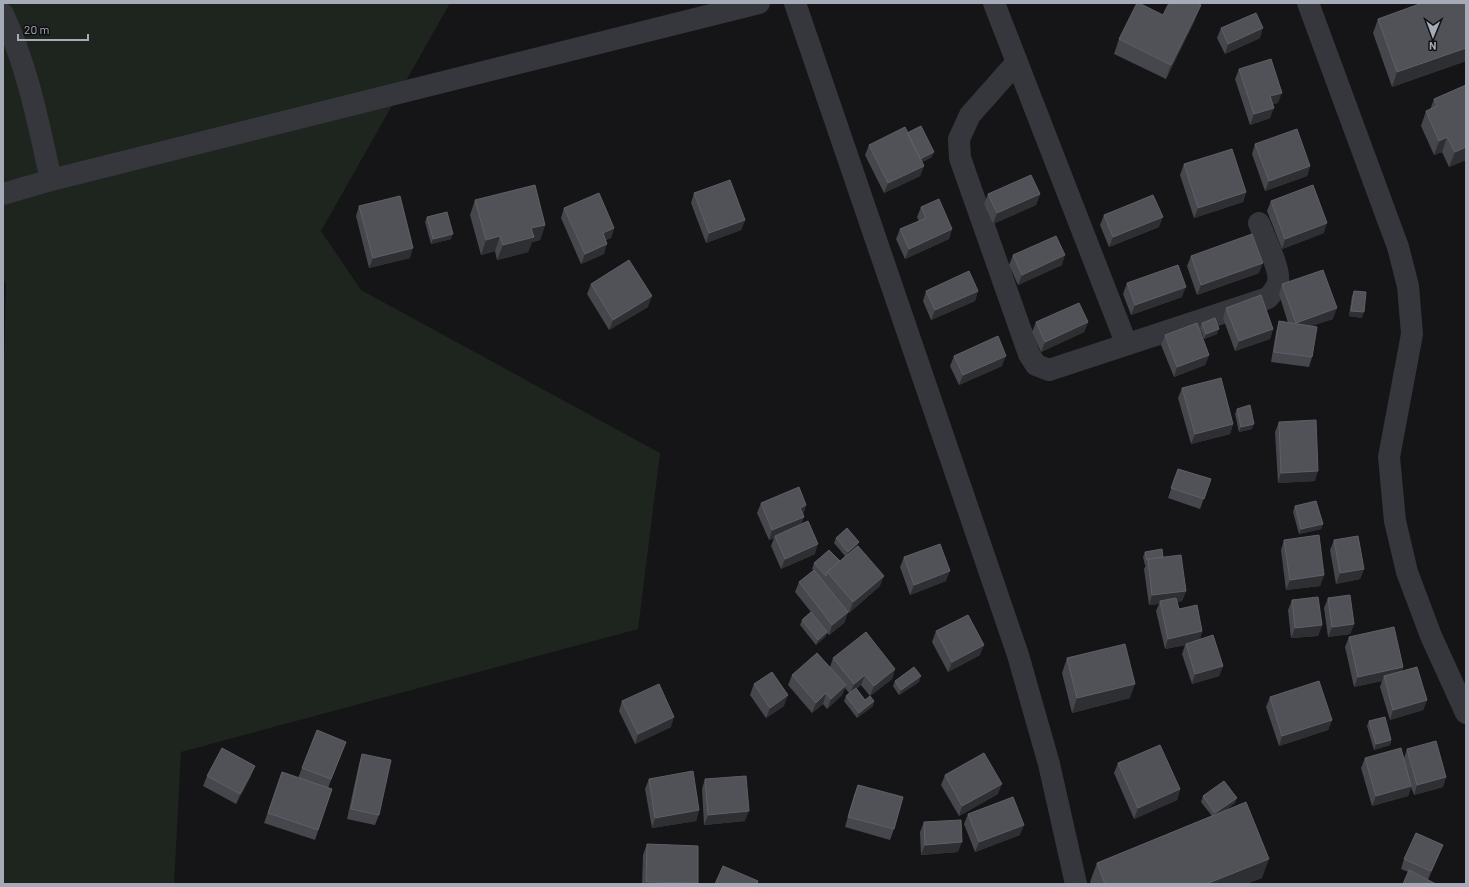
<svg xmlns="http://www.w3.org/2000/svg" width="1469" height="887" viewBox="0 0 1469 887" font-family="Barlow,sans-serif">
	<rect width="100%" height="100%" fill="#151517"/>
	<path fill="#1d251e" d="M3 3H450L321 231 361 290 660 453 638 629 181 752 174 884H3V406L6 284 3 277Z"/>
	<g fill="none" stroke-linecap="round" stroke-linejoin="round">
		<path stroke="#36373c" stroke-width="22" d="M795 3 1018 655 1049 764 1076 884
			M994 3 1126 343
			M1308 3 1398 247 1408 286 1412 334 1389 457 1395 521 1407 572 1431 636 1466 713
			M3 14C28 68 38 122 51 180
			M1017 62 970 115 959 139 960 158 1029 354 1036 365 1049 370 1268 298C1272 293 1277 289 1278 282 1281 270 1264 236 1259 223
			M3 194 51 180 759 3"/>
	</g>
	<path fill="#46474c" d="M1466 3V61L1392 87 1373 33 1378 19Z
		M1163 15 1195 20 1166 79 1114 54 1119 39Z
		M1221 28 1260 38 1225 54 1217 38Z
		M1239 69 1278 103 1273 104 1270 118 1250 125 1235 79Z
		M1466 85V160L1449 167 1442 152 1434 155 1421 126 1426 111 1430 110 1434 99Z
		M907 133 932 157 922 162 924 166 920 176 884 193 865 155 869 145Z
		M1255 144 1310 166 1307 176 1265 191 1252 154Z
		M1184 164 1246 192 1243 202 1194 218 1180 175Z
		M694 193 745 220 741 230 706 243 691 203Z
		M988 194H1040L1036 205 993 224 984 204Z
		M475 200 545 225 540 240 532 242 528 252 497 260 495 251 481 255 470 215Z
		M1271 201 1324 233 1282 249 1267 211Z
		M359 206 410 258 369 268 356 216Z
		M921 207 952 229 949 239 905 259 896 239 900 229 919 221 917 217Z
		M564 208 614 228 611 238 606 240 604 254 581 264 561 218Z
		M1104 215 1159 227 1109 247 1100 225Z
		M427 217 451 239 431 244 425 222Z
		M1013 255 1062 265 1018 285 1009 265Z
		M1191 256 1259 273 1197 295 1187 266Z
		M1127 283 1182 297 1131 315 1123 294Z
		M591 284 648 307 609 330 587 294Z
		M1282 284 1333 319 1311 326 1312 357 1309 367 1271 362 1276 332 1279 321 1288 323 1279 294Z
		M926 291H978L975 301 931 320 923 301Z
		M1354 291 1362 318 1349 316 1352 296Z
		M1226 308 1273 329 1270 339 1235 351 1223 318Z
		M1036 322H1088L1084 332 1041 352 1032 332Z
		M1202 323 1217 334 1204 339 1200 328Z
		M1165 335 1209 355 1205 365 1174 377 1161 345Z
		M954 356 1002 366 959 385 950 366Z
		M1182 388 1233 424 1230 434 1191 444 1178 398Z
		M1237 409 1252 429 1239 432 1235 414Z
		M1279 422 1315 481 1278 483 1275 432Z
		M1178 469 1211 479 1200 509 1168 498Z
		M761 503 806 505 803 515 804 517 801 524 815 554 781 569 771 546 774 538 769 540 757 513Z
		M1295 506 1323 524 1321 529 1299 534 1293 512Z
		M836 538 858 546 880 586 849 613 830 590 848 612 844 623 829 635 827 633 825 637 816 645 800 625 802 620 811 612 795 592 799 582 814 570 812 569 814 563 840 561 845 556 834 543Z
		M1284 540 1324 575 1320 586 1286 590 1281 550Z
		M1334 540 1364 569 1360 579 1336 584 1330 550Z
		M1145 552 1163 557 1186 591 1182 601 1177 602 1179 609 1202 631 1200 639 1223 666 1219 676 1192 684 1182 654 1185 645 1165 649 1156 611 1159 604 1149 605 1144 569 1146 565H1145L1143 557Z
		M904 557 946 581 910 595 900 567Z
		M1328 598 1354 624 1350 634 1328 637 1324 608Z
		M1292 600 1322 625 1318 636 1291 638 1288 610Z
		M936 631 980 655 948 672 932 642Z
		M1349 637 1403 667 1402 671 1427 700 1423 710 1390 720 1380 687 1382 681 1354 687 1345 647Z
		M833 658 895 669 892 679 870 696 861 685 856 689 865 700 874 701 873 706 857 718 844 701 846 696 849 693 845 688 842 695 827 709 823 704 812 713 788 685 792 675 830 667Z
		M1067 658 1130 698 1072 713 1062 673Z
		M895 681 919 682 899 695 893 686Z
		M754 684 784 706 766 718 750 695Z
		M1270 697 1332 720 1328 730 1279 746 1266 707Z
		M622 701 671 727 635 744 619 711Z
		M1369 721 1391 740 1390 745 1374 750 1367 726Z
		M346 742 328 788 332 789 315 840 264 823 282 772 298 778 302 768Z
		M1407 749 1446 777 1443 787 1414 795 1411 787 1408 796 1372 806 1361 768 1365 758H1404Z
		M362 754 379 815 375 825 347 819 359 764Z
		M1118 763 1180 789 1177 800 1134 819 1114 773Z
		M945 775 998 794 959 816 941 785Z
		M207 776H251L236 804 203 786Z
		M649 779 699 810 696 821 652 828 645 789Z
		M705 779 745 821 704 825 702 789Z
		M858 785 894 829 890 840 845 827 854 795Z
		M1203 796 1235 803 1223 812 1262 878 1246 884H1091L1090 882 1097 863 1212 816 1201 802Z
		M968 814 1020 835 975 852 964 824Z
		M924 822 958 852 921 855 920 832Z
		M647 844 697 884H642L643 855Z
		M1439 855 1428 880 1401 869 1404 859Z"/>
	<path fill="#2e2f32" d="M1201 5 1195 20 1166 79 1171 65Z
		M1263 28 1260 38 1225 54 1228 44Z
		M1466 48V61L1392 87 1397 72Z
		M1282 93 1278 103 1267 106 1270 96Z
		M1274 108 1270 118 1250 125 1254 114Z
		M1447 137 1442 152 1434 155 1439 141Z
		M1466 147V160L1449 167 1455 152Z
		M934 152 932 157 918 164 919 159Z
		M924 166 920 176 884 193 888 183Z
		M1310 166 1307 176 1265 191 1269 181Z
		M1246 192 1243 202 1194 218 1198 208Z
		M1040 194 1036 205 993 224 997 213Z
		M1163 217 1159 227 1109 247 1113 237Z
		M745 220 741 230 706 243 709 233Z
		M1327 223 1324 233 1282 249 1285 239Z
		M545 225 540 240 532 242 528 252 497 260 503 245 531 228Z
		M614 228 611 238 599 243 603 233Z
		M952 229 949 239 905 259 909 249Z
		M453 234 451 239 431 244 433 239Z
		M500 236 495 251 481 255 486 240Z
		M607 244 604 254 581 264 585 254Z
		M413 248 410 258 369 268 373 258Z
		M1065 255 1062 265 1018 285 1022 275Z
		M1263 263 1259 273 1197 295 1201 285Z
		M1186 287 1182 297 1131 315 1135 305Z
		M978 291 975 301 931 320 935 310Z
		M652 296 648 307 609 330 613 320Z
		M1337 308 1333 319 1292 333 1296 323Z
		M1351 311 1364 312 1362 318 1349 316Z
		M1088 322 1084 332 1041 352 1045 342Z
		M1219 329 1217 334 1204 339 1206 334Z
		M1273 329 1270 339 1235 351 1239 341Z
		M1209 355 1205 365 1174 377 1177 367Z
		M1006 356 1002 366 959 385 963 375Z
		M1233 424 1230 434 1191 444 1195 434Z
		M1254 424 1252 429 1239 432 1241 427Z
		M1318 471 1315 481 1278 483 1281 473Z
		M806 505 803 515 800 508Z
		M804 517 800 527 775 536 774 538 769 540 772 530Z
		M1323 524 1321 529 1299 534 1301 529Z
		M859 542 857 547 846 557 848 552Z
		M818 544 815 554 781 569 785 559Z
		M1364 569 1360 579 1336 584 1340 573Z
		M950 571 946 581 910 595 914 585Z
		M1324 575 1320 586 1286 590 1290 580Z
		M884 576 880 586 849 613 853 602Z
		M1186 591 1182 601 1160 604V601L1159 604 1149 605 1152 595Z
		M848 612 844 623 829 635 832 625Z
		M1354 624 1350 634 1328 637 1332 627Z
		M1322 625 1318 636 1291 638 1295 628Z
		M1202 631 1199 642 1186 644 1185 645 1165 649 1168 639Z
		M827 632 825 637 816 645 818 640Z
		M984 645 980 655 948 672 952 662Z
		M1223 666 1219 676 1192 684 1195 674Z
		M1403 667 1400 677 1384 676 1382 681 1354 687 1358 677Z
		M895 669 892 679 870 696 874 686Z
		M865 675 861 685 850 694 854 684Z
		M921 676 919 682 899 695 901 690Z
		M1135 684 1130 698 1072 713 1077 698Z
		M846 685 842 695 827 709 831 699Z
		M826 693 823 704 812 713 816 703Z
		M788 695 784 706 766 718 770 708Z
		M1427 700 1423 710 1390 720 1393 710Z
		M874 701 873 706 857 718 859 713Z
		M674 717 671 727 635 744 638 734Z
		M1332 720 1328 730 1279 746 1282 736Z
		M1391 740 1390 745 1374 750 1376 744Z
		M255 766 251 776 236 804 240 794Z
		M1446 777 1443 787 1414 795 1417 785Z
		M1002 784 998 794 959 816 962 806Z
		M1411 786 1408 796 1372 806 1376 796Z
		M1180 789 1177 800 1134 819 1138 808Z
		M1237 798 1235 803 1214 818 1215 813Z
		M699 810 696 821 652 828 655 818Z
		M749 811 745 821 704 825 708 815Z
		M1024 825 1020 835 975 852 979 842Z
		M962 842 958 852 921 855 925 845Z
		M1443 845 1439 855 1427 881 1431 871Z
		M1269 859 1262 878 1246 884H1206Z
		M646 882 698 883 697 884H645Z"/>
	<path fill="#515258" stroke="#5e6067" d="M1137 3H1139L1163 15 1169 3H1196L1201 5 1171 65 1119 39Z
		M1422 3H1466V48L1397 72 1378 19Z
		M1256 13 1263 28 1228 44 1221 28Z
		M1271 59 1282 93 1270 96 1274 108 1254 114 1239 69Z
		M1466 85V147L1455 152 1447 137 1439 141 1426 111 1437 106 1434 99Z
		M921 126 934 152 920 159 907 133Z
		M905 127 924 166 888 183 869 145Z
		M1297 129 1310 166 1269 181 1255 144Z
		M1232 149 1246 192 1198 208 1184 164Z
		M1031 175 1040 194 997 213 988 194Z
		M730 180 745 220 709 233 694 193Z
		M535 185 545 225 531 228 534 237 503 245 500 236 486 240 475 200Z
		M1313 185 1327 223 1285 239 1271 201Z
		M599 193 614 228 603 233 607 244 585 254 564 208Z
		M1153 195 1163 217 1113 237 1104 215Z
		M400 196 413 248 373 258 359 206Z
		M939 199 952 229 909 249 900 229 926 218 921 207Z
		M447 212 453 234 433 239 427 217Z
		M1252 234 1263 263 1201 285 1191 256Z
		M1056 236 1065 255 1022 275 1013 255Z
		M629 260 652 296 613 320 591 284Z
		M1178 265 1186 287 1135 305 1127 283Z
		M1323 270 1337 308 1296 323 1282 284Z
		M969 271 978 291 935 310 926 291Z
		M1354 291 1366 292 1364 312 1351 311Z
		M1261 295 1273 329 1239 341 1226 308Z
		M1079 303 1088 322 1045 342 1036 322Z
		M1215 318 1219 329 1206 334 1202 323Z
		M1279 321 1317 327 1312 357 1274 352Z
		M1197 323 1209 355 1177 367 1165 335Z
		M998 336 1006 356 963 375 954 356Z
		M1221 378 1233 424 1195 434 1182 388Z
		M1250 405 1254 424 1241 427 1237 409Z
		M1316 420 1318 471 1281 473 1279 422Z
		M1178 469 1211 479 1204 499 1171 488Z
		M799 487 806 505 800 508 804 517 772 530 761 503Z
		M1316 501 1323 524 1301 529 1295 506Z
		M808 521 818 544 785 559 775 536Z
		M847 528 859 542 848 552 836 538Z
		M1319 535 1324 575 1290 580 1284 540Z
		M1358 536 1364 569 1340 573 1334 540Z
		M940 544 950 571 914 585 904 557Z
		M858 546 884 576 853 602 827 572Z
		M1162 549 1163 557 1148 559V560H1147L1145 552Z
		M829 550 840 561 827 572 826 576 814 563Z
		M1181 555 1186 591 1152 595 1148 559Z
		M814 570 848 612 832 625 799 582Z
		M1350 595 1354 624 1332 627 1328 598Z
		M1318 597 1322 625 1295 628 1292 600Z
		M1176 598 1179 609 1197 605 1202 631 1168 639 1160 601Z
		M811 612 827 632 818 640 802 620Z
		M968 615 984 645 952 662 936 631Z
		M1394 627 1403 667 1358 677 1349 637Z
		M866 632 895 669 874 686 865 675 854 684 833 658Z
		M1213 635 1223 666 1195 674 1186 644Z
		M1125 644 1135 684 1077 698 1067 658Z
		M817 653 846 685 831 699 826 693 816 703 792 675Z
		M914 667 921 676 901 690 895 681Z
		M1417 667 1427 700 1393 710 1384 676Z
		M772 672 788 695 770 708 754 684Z
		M1319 681 1332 720 1282 736 1270 697Z
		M659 684 674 717 638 734 622 701Z
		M856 688 865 700 870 696 874 701 859 713 846 696Z
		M1385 717 1391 740 1376 744 1369 721Z
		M317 730 346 742 331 779 302 768Z
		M1436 741 1446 777 1417 785 1407 749Z
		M1160 745 1180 789 1138 808 1118 763Z
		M222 748 255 766 240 794 207 776Z
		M1401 748 1411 786 1376 796 1365 758Z
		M984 753 1002 784 962 806 945 775Z
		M362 754 391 760 379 815 351 809Z
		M693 771 699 810 655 818 649 779Z
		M282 772 332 789 318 830 268 813Z
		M746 776 749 811 708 815 705 779Z
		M1224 781 1237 798 1215 813 1203 796Z
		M858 785 903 797 894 829 848 817Z
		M1013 797 1024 825 979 842 968 814Z
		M1246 802 1269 859 1206 884H1105L1097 863Z
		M961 820 962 842 925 845 924 822Z
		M1416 833 1443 845 1431 871 1404 859Z
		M647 844 698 846V883L646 882Z
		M723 866 758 881 757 884H715Z
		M1409 870 1436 884H1403Z"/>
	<rect width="1469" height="887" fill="none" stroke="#a6abb8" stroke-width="8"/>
	<g transform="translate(1433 36) rotate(181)" stroke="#101012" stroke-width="3" paint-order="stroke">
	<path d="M0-3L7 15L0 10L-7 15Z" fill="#a6abb8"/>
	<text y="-6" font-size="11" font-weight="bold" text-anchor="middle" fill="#a6abb8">N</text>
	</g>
	<path d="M18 34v6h70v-6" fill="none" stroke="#a6abb8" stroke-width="2"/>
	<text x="24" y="34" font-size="12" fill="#a6abb8" stroke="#101012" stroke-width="3" paint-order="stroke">20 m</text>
</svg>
